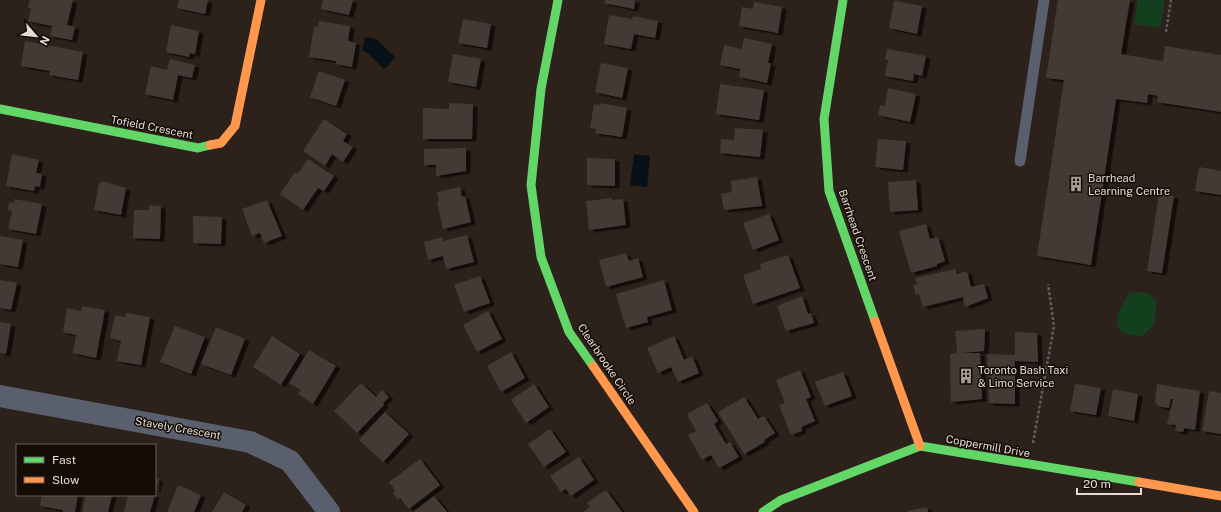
<svg xmlns="http://www.w3.org/2000/svg" width="1221" height="512" viewBox="0 0 1221 512" font-family="'Public Sans',sans-serif">
	<defs>
		<filter id="shadow"><feDropShadow dx="4.5" dy="2.5" stdDeviation="0" flood-color="#0009"/></filter>
	</defs>
	<rect width="100%" height="100%" fill="#2c211b"/>
	<path fill="#143f1f" d="M1138 0H1165L1160 28 1134 24Z
		M1130 291 1148 293 1157 302 1154 325 1141 337 1123 333 1117 326 1118 313Z"/>
	<path fill="#071016" d="M365 37 376 39 395 57 386 68H383L368 53 362 50Z
		M634 154 650 156 647 187 630 185Z"/>
	<path fill="#433a35" filter="url(#shadow)" d="M32 0H73L67 25 75 27 72 40 50 36 52 26 28 21 31 8H28L29 1Z
		M179 0H208L205 14 177 8Z
		M323 0H353L349 15 321 9Z
		M605 0H635L634 9 604 3Z
		M1058 0H1130L1121 54 1163 61 1165 46 1221 55V112L1157 102 1158 96 1148 94 1147 103 1116 99 1091 265 1037 256 1064 80 1046 78Z
		M894 1 922 6 917 34 889 28Z
		M754 2 782 7 778 33 739 26 742 7 753 9Z
		M609 15 632 19 633 16 658 21 655 38 634 34 631 49 604 44Z
		M463 19 491 24 487 48 458 43Z
		M319 21 350 26 348 41 356 43 352 67 336 64V61L309 57 314 26 318 27Z
		M171 25 199 31 195 54 190 53 189 57 166 52Z
		M744 38 772 44 768 63H771L767 83 739 77 740 69 720 65 724 45 742 49Z
		M25 41 83 52 78 80 49 75 50 71 21 66Z
		M887 49 926 56 922 76 914 74 913 81 885 76 888 60 885 59Z
		M453 54 481 59 476 87 448 82Z
		M170 59 195 65 192 78 178 75 173 100 145 94 151 66 167 70Z
		M601 63 628 68 622 98 595 92Z
		M319 71 345 80 336 106 310 97Z
		M720 84 764 90 759 120 716 114Z
		M888 88 916 94 910 122 878 115 880 105 885 106Z
		M449 103 473 104 472 139H423V108L449 109Z
		M600 103 627 108 622 137 595 133 596 129 590 128 594 104 600 105Z
		M324 119 347 134 343 141 353 147 343 162 332 154 325 166 303 151Z
		M735 128 763 130 760 157 720 153 721 139 734 140Z
		M878 139 906 141 903 170 875 167Z
		M466 148V171L436 176V165H424V149Z
		M12 154 39 160 36 173 42 174 40 187 35 186 34 191 6 186Z
		M587 158 615 159V186L587 185Z
		M308 159 334 176 324 191 318 188 303 210 280 194 295 172 298 174Z
		M1199 167 1221 171V195L1195 191Z
		M757 177 762 206 724 210 721 194 732 192 731 181Z
		M916 180 918 210 890 212 888 182Z
		M102 181 126 188 121 215 94 210 99 183H102Z
		M460 187 462 197 465 196 471 222 443 229 437 202 439 201 437 192Z
		M1159 194 1174 196 1162 273 1147 271Z
		M612 198V200L623 199 626 225 589 230 586 201Z
		M14 199 42 204 36 234 8 229 12 211 8 210 9 202 14 203Z
		M267 200 282 236 264 243 260 233 252 236 242 209Z
		M149 205 161 206 160 239 133 238 134 210H149Z
		M769 214 779 240 753 250 743 223Z
		M193 216 222 217 221 244 193 243Z
		M926 224 930 239 938 237 945 261 937 264V266L911 273 899 231Z
		M467 235 474 262 446 269 443 256 428 260 424 242 443 237V241Z
		M0 236 23 240 18 267 0 264Z
		M626 253 629 261 638 258 643 277 606 287 599 260Z
		M788 255 800 288 753 304 743 275 761 269 760 264Z
		M955 269 957 274 967 271 971 287 984 284 988 298 965 307 963 297 923 307 919 294 916 295 913 285 917 284 915 278Z
		M480 276 490 303 464 312 454 285Z
		M0 280 17 283 11 310 0 308Z
		M664 280 672 310 647 317 648 322 626 328 616 294Z
		M802 296 808 314 811 313 814 323 786 331 777 306Z
		M82 306 105 310 96 358 73 353 76 335 63 332 67 308 81 311Z
		M488 311 502 339 477 352 463 325Z
		M126 313 150 317 141 365 117 361 121 341 110 338 115 315 125 317Z
		M0 322 11 324 6 354 0 353Z
		M175 326 205 337 191 374 160 362Z
		M216 327 245 339 231 375 201 364Z
		M985 329 984 351 960 353H980L982 399 951 402 950 354 957 353 955 331Z
		M1015 332 1037 333 1038 362 1015 361V404L989 403 987 354 1015 355Z
		M272 336 300 354 281 385 253 367Z
		M674 336 684 360 692 356 699 373 678 382 671 367 658 373 647 348Z
		M309 350 336 366 313 404 298 394 301 390 289 383Z
		M511 352 525 378 501 392 487 366Z
		M800 370 811 397 806 399 815 421 801 427 802 431 791 435 779 405 785 403 776 380Z
		M843 372 852 396 825 406 815 382Z
		M361 383 376 397 382 390 389 397 383 403 384 405 357 433 334 411Z
		M534 384 549 407 526 423 511 400Z
		M1075 384 1101 388 1096 415 1070 411Z
		M1157 384 1200 391 1195 430 1184 428 1183 432 1175 431 1176 425 1167 424 1173 399H1171L1169 408 1157 406V403H1155Z
		M1113 389 1138 394 1134 421 1108 416Z
		M1209 391 1221 393V434L1202 431Z
		M744 397 758 419 764 416 775 433 764 440 765 442 744 454 718 412Z
		M707 403 718 421 714 424 726 444 730 442 739 457 719 468 711 455 702 460 688 435 696 431 687 414Z
		M385 412 409 434 383 462 359 440Z
		M550 429 566 452 544 467 528 444Z
		M579 457 594 480 571 496 566 489 561 492 550 476Z
		M420 459 440 485 409 509 400 498 398 500 393 493 395 490 389 482Z
		M155 478 159 479 155 492Z
		M178 485 201 495 194 512H167Z
		M606 490 622 512H583L590 507 587 503Z
		M224 492 246 505 242 512H212Z
		M42 495H78L75 512H63V510L40 506Z
		M86 495H112L108 512H82Z
		M128 495H155L150 512H124Z
		M434 496 447 512H413Z
		M927 507 928 512H908V511Z"/>
	<g fill="none" stroke-linecap="round" stroke-linejoin="round">
		<path stroke="#5c5d64" stroke-width="2.5" stroke-dasharray="3 2" stroke-linecap="butt" d="M1166 32 1171 0
			M1033 443 1054 326 1048 284"/>
		<path stroke="#595f6d" stroke-width="11" d="M1020 161 1044 0"/>
		<path stroke="#595f6d" stroke-width="22" d="M0 396 250 442 290 461 329 512"/>
		<path stroke="#63d668" stroke-width="9" d="M558 0 541 89 531 185 541 257 569 332 593 366
			M843 0 824 119 829 191 875 321
			M0 109 198 148 210 145
			M763 512 781 500 920 446 1139 482"/>
		<path stroke="#ff974d" stroke-width="9" d="M210 145 221 143 235 126 261 0
			M875 321 920 446
			M593 366 694 512
			M1139 482 1221 496"/>
	</g>
	<defs>
		<symbol id="building-bare" viewBox="-9 -9 18 18"><path d="M-4-6H4V6H1V3H-1V6H-4ZM-2.5-4.3h1.7v1.8h-1.7ZM.8-4.3h1.7v1.8H.8ZM-2.5-1h1.7V.8h-1.7ZM.8-1h1.7V.8H.8Z" fill="#a69a93" stroke="#140c07" stroke-width="2.5" paint-order="stroke"/></symbol>
	</defs>
	<g fill-rule="evenodd">
		<use href="#building-bare" x="1065" y="173" width="22" height="22"/>
		<use href="#building-bare" x="955" y="365" width="22" height="22"/>
	</g>
	<g text-anchor="middle" stroke-width="3" stroke-linejoin="round" paint-order="stroke">
		<g font-size="11" fill="#e7dbd3" stroke="#140c07">
			<text transform="translate(152 127) rotate(11)" y="4">Tofield Crescent</text>
			<text transform="translate(858 235) rotate(71)" y="4">Barrhead Crescent</text>
			<text transform="translate(607 364) rotate(56)" y="4">Clearbrooke Circle</text>
			<text transform="translate(178 428) rotate(10)" y="4">Stavely Crescent</text>
			<text transform="translate(988 446) rotate(10)" y="4">Coppermill Drive</text>
		</g>
		<g font-size="11" fill="#e7dbd3" stroke="#140c07" text-anchor="start">
			<text x="1088" y="182">Barrhead<tspan x="1088" dy="13">Learning Centre</tspan></text>
			<text x="978" y="374">Toronto Bash Taxi<tspan x="978" dy="13">&amp; Limo Service</tspan></text>
		</g>
	</g>
	<rect x="16" y="444" width="140" height="52" fill="#140c07" stroke="#685f59"/>
	<rect x="24" y="457" width="20" height="6" fill="#63d668" stroke="#685f59"/>
	<text x="52" y="464" font-size="12" fill="#e7dbd3">Fast</text>
	<rect x="24" y="477" width="20" height="6" fill="#ff974d" stroke="#685f59"/>
	<text x="52" y="484" font-size="12" fill="#e7dbd3">Slow</text>
	<g transform="translate(36 36) rotate(118)" stroke="#140c07" stroke-width="3" paint-order="stroke">
	<path d="M0-3L7 15L0 10L-7 15Z" fill="#e7dbd3"/>
	<text y="-6" font-size="11" font-weight="bold" text-anchor="middle" fill="#e7dbd3">N</text>
	</g>
	<path d="M1077 488v6h64v-6" fill="none" stroke="#e7dbd3" stroke-width="2"/>
	<text x="1083" y="488" font-size="12" fill="#e7dbd3" stroke="#140c07" stroke-width="3" paint-order="stroke">20 m</text>
</svg>
